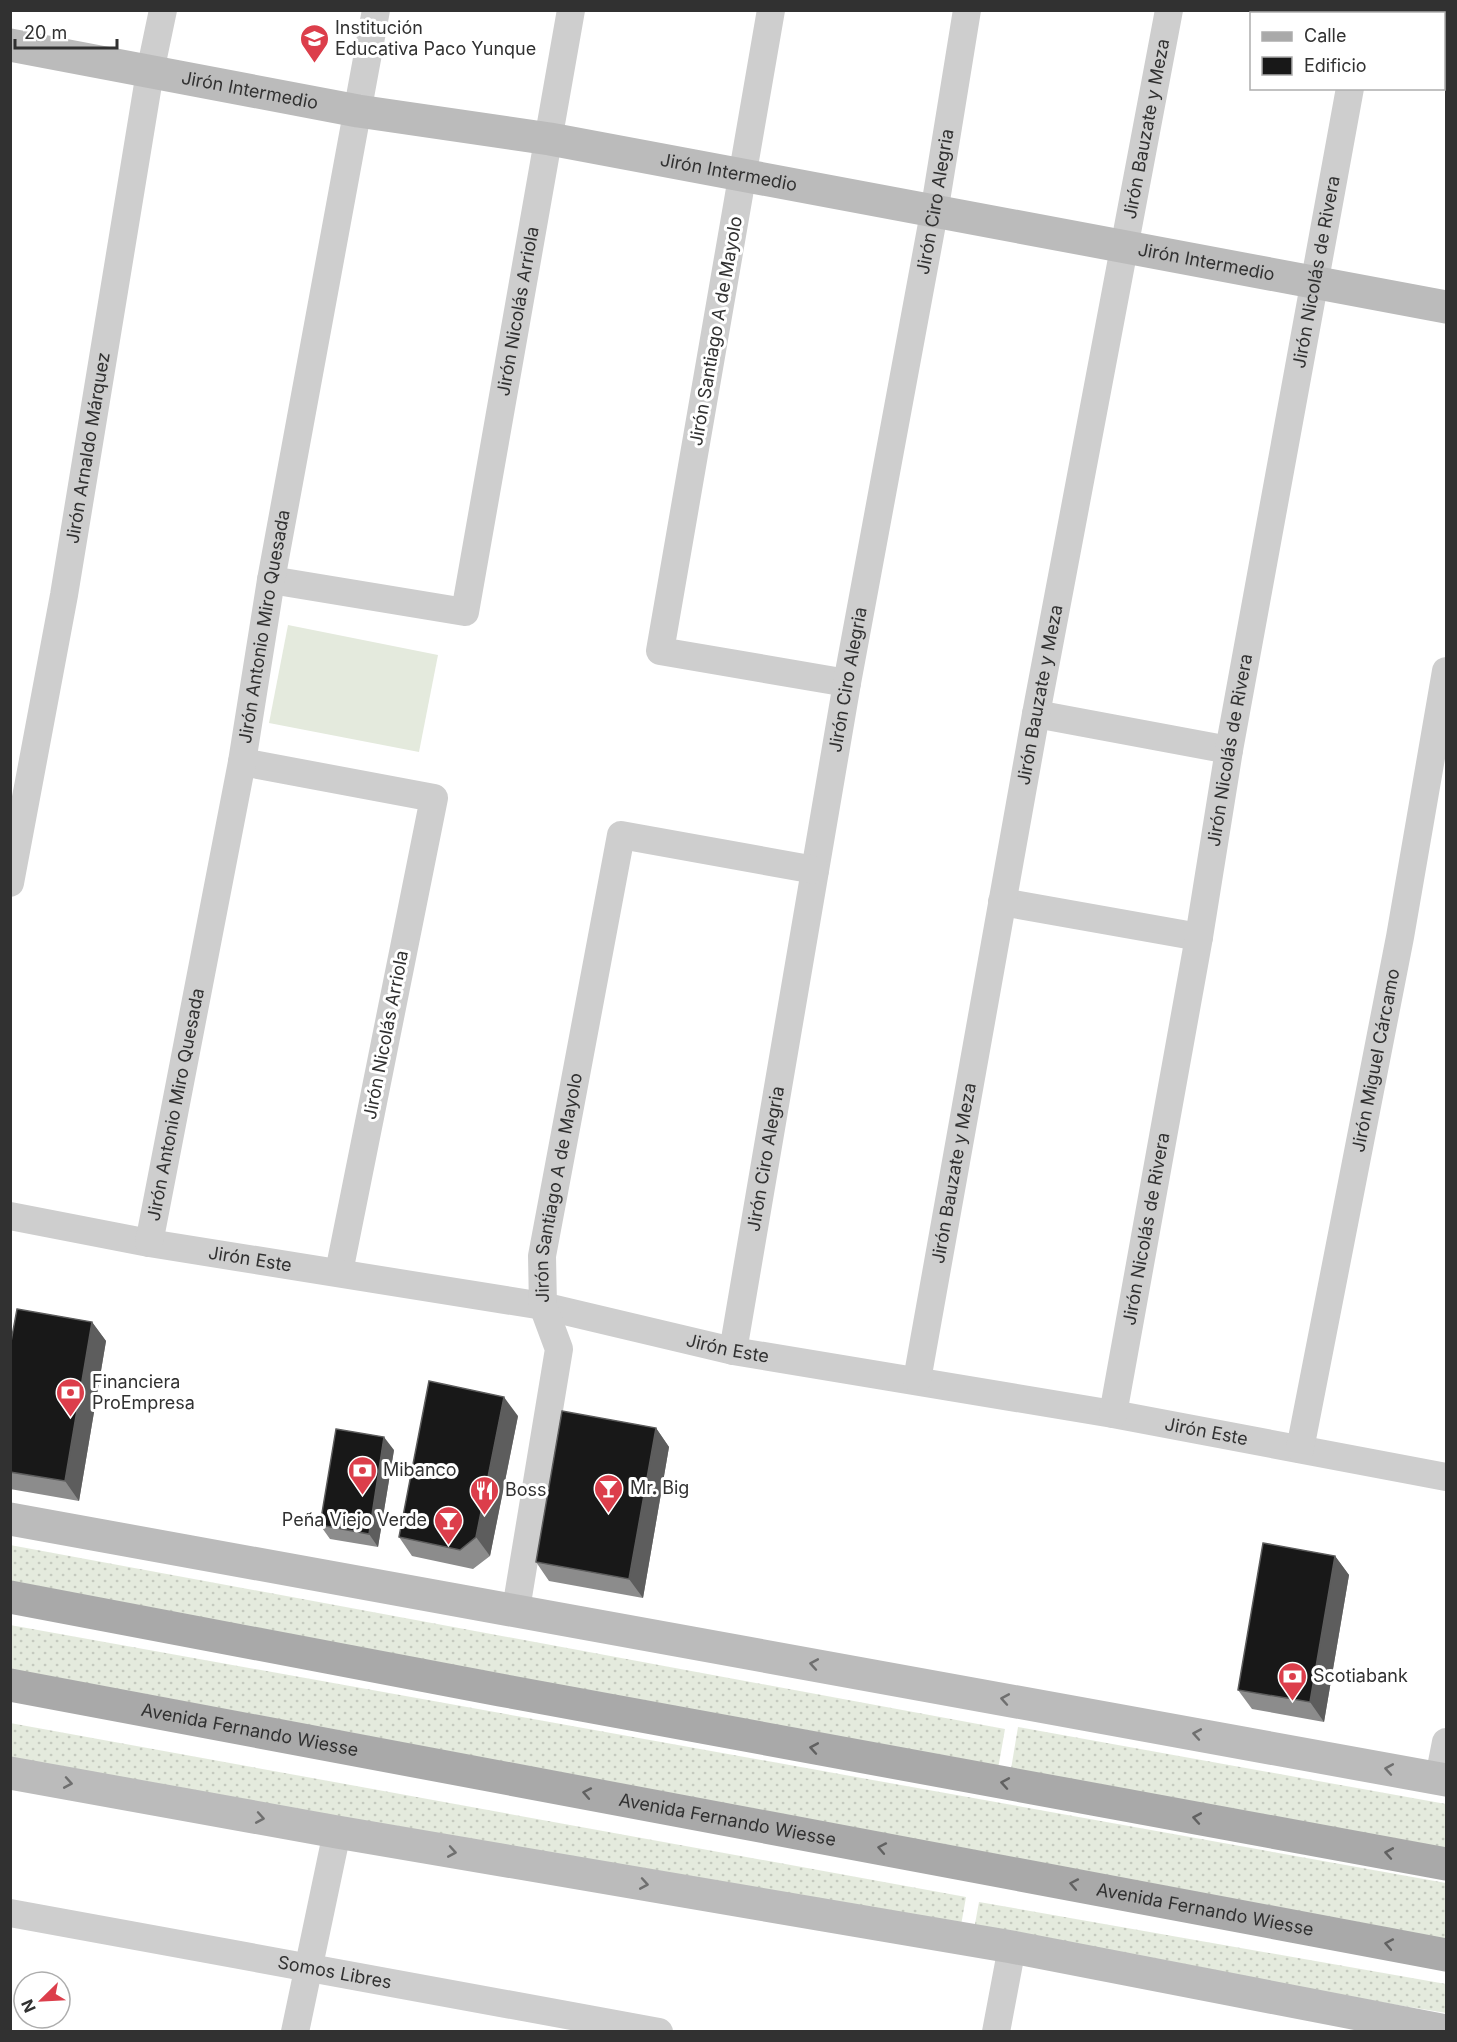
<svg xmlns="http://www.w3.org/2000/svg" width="1457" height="2042" viewBox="0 0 1457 2042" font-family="Inter,sans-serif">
	<defs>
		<pattern id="grass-dots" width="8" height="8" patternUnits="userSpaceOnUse" patternTransform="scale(1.5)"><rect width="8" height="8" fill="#e4eadd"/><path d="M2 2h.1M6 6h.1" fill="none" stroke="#c4c9be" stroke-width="1.8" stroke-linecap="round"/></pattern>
	</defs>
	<rect width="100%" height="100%" fill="#fff"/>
	<path fill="url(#grass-dots)" d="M10 1545 1005 1729 998 1769 11 1587Z
		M10 1625 1446 1883V1948L11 1683Z
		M10 1723 966 1897 960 1931 11 1758Z
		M1018 1727 1446 1804V1848L1011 1769Z
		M979 1902 1446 1984V2013L973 1935Z"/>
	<path fill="#e4eadd" d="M288 625 438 655 419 752 269 723Z"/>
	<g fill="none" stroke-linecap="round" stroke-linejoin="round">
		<g stroke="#cecece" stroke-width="28">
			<path d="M771 10 660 651 847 683"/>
			<path d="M1364 14 1365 10"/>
			<path id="s1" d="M271 580 465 612 571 10"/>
			<path d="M1036 714 1229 750"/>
			<path d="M242 762 434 798 339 1272"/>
			<path id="s2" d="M10 883 64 595 150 72 163 10"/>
			<path d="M1002 902 1199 937"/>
			<path id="s3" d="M10 1216 149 1243 543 1306 733 1351 1113 1414 1446 1477"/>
			<path id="s4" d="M149 1243 242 762 271 580 376 10"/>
			<path id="s5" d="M733 1351 847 683 934 213 967 10"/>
			<path id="s6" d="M917 1380 1036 714 1169 10"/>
			<path id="s7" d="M1113 1414 1199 937 1229 750 1350 88"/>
			<path id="s8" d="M1300 1449 1400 937 1446 671"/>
			<path id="s9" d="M516 1609 559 1349 543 1306 542 1256 621 835 815 870"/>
			<path d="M1439 1778 1446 1742"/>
			<path id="s10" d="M10 1913 659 2032"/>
			<path d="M295 2032 337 1832"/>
			<path d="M996 2032 1012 1947"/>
		</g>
		<g stroke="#bbb" stroke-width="33">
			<path id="s11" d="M10 45 358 111 550 139 1446 307"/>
			<path d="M10 1519 1446 1780"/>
			<path d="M10 1773 337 1832 1012 1947 1446 2031"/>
		</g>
		<g stroke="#a9a9a9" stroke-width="33">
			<path d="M10 1597 500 1690 1446 1864"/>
			<path id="s12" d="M10 1685 1446 1955"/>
		</g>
	</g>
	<path fill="#8c8c8c" d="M92 1322 106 1341 79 1501 10 1489V1347Z
		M518 1416 490 1556 473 1569 412 1556 399 1537Z
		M656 1428 669 1447 643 1598 549 1581 536 1562Z
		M394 1450 378 1547 330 1539 320 1525Z
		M1335 1556 1349 1575 1324 1722 1252 1709 1238 1690Z"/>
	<path fill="#5d5d5d" d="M92 1322 106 1341 79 1501 65 1481Z
		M504 1397 518 1416 490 1556 476 1537Z
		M656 1428 669 1447 643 1598 629 1579Z
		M384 1437 394 1450 378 1547 369 1534Z
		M1335 1556 1349 1575 1324 1722 1310 1702Z"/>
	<path fill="#181818" stroke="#5d5d5d" stroke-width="1.5" d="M17 1309 92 1322 65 1481 10 1472V1347Z
		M429 1381 504 1397 476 1537 460 1550 399 1537Z
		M562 1411 656 1428 629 1579 536 1562Z
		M336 1429 384 1437 369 1534 320 1525Z
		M1263 1543 1335 1556 1310 1702 1238 1690Z"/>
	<defs><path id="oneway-chevron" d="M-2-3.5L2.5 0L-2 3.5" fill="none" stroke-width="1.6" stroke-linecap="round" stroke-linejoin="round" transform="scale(1.5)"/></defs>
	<g stroke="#6f6f6f">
		<use href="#oneway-chevron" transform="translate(814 1664) rotate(-170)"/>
		<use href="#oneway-chevron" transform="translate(1005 1699) rotate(-170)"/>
		<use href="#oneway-chevron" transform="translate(1197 1734) rotate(-170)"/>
		<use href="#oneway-chevron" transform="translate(1389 1769) rotate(-170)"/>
		<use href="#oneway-chevron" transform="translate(68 1783) rotate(10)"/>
		<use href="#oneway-chevron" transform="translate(260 1818) rotate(10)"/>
		<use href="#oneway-chevron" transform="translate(452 1852) rotate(10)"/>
		<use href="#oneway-chevron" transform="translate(644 1884) rotate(10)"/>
	</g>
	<g stroke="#616161">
		<use href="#oneway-chevron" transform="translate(814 1748) rotate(-170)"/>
		<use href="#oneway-chevron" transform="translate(1005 1783) rotate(-170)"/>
		<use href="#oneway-chevron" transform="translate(587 1793) rotate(-169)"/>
		<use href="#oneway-chevron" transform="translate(1197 1818) rotate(-170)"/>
		<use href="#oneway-chevron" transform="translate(882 1848) rotate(-169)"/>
		<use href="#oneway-chevron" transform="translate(1389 1853) rotate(-170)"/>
		<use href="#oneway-chevron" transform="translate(1074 1884) rotate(-169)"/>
		<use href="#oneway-chevron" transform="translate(1389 1944) rotate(-169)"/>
	</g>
	<defs>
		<symbol id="school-pin" viewBox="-11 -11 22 30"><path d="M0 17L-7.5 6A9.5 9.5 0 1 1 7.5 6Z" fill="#dc3e4b" stroke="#fff"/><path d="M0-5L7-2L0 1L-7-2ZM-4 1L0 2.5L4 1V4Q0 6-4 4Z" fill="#fff"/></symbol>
		<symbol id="bank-pin" viewBox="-11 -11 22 30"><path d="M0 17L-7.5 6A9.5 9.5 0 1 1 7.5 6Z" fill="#dc3e4b" stroke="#fff"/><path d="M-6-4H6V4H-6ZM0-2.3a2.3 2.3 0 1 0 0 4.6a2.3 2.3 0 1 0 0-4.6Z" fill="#fff"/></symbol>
		<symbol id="bar-pin" viewBox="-11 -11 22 30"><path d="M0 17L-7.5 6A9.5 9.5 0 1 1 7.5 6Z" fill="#dc3e4b" stroke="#fff"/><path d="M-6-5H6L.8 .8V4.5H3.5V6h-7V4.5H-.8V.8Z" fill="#fff"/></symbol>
		<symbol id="restaurant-pin" viewBox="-11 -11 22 30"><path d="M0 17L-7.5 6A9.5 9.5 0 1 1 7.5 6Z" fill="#dc3e4b" stroke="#fff"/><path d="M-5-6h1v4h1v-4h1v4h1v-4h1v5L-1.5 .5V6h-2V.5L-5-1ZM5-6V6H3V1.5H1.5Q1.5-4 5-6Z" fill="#fff"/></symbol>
	</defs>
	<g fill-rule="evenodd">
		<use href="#school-pin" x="298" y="22" width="33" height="45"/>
		<use href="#bank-pin" x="54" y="1376" width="33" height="45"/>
		<use href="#bank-pin" x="346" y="1454" width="33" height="45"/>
		<use href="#bar-pin" x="592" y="1472" width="33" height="45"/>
		<use href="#restaurant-pin" x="468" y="1474" width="33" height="45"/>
		<use href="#bar-pin" x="432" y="1504" width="33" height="45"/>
		<use href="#bank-pin" x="1276" y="1660" width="33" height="45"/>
	</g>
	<g text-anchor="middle" stroke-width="6" stroke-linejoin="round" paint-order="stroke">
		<g font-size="18" fill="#313131" stroke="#fff" text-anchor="start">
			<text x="335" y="34">Institución<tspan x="335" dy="21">Educativa Paco Yunque</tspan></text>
			<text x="92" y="1388">Financiera<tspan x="92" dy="21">ProEmpresa</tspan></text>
			<text x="383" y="1476">Mibanco</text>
			<text x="630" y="1494">Mr. Big</text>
			<text x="505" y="1496">Boss</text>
			<text x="427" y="1526" text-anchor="end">Peña Viejo Verde</text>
			<text x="1313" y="1682">Scotiabank</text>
		</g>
		<g font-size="18" fill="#313131" stroke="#fff">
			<text dy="6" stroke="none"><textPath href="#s11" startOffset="244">Jirón Intermedio</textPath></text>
			<text dy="6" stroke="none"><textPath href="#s6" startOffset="1272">Jirón Bauzate y Meza</textPath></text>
			<text dy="6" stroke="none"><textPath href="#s11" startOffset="730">Jirón Intermedio</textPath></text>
			<text dy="6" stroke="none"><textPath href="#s5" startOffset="1167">Jirón Ciro Alegria</textPath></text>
			<text dy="6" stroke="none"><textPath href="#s11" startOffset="1216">Jirón Intermedio</textPath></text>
			<text dy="6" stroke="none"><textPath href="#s7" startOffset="1160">Jirón Nicolás de Rivera</textPath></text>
			<text dy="6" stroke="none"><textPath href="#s1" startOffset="502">Jirón Nicolás Arriola</textPath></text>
			<text transform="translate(716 331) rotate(-80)" y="6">Jirón Santiago A de Mayolo</text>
			<text dy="6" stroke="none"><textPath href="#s2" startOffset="442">Jirón Arnaldo Márquez</textPath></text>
			<text dy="6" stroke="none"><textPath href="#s4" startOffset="627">Jirón Antonio Miro Quesada</textPath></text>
			<text dy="6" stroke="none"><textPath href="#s5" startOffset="681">Jirón Ciro Alegria</textPath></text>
			<text dy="6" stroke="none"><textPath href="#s6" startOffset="696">Jirón Bauzate y Meza</textPath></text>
			<text dy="6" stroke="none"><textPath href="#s7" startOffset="674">Jirón Nicolás de Rivera</textPath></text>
			<text transform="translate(386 1035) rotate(-79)" y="6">Jirón Nicolás Arriola</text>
			<text dy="6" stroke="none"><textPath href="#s8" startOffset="396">Jirón Miguel Cárcamo</textPath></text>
			<text dy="6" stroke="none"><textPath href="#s4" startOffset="141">Jirón Antonio Miro Quesada</textPath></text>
			<text dy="6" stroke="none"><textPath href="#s5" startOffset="195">Jirón Ciro Alegria</textPath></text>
			<text dy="6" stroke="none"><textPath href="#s6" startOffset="210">Jirón Bauzate y Meza</textPath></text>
			<text dy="6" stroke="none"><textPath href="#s9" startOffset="429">Jirón Santiago A de Mayolo</textPath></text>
			<text dy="6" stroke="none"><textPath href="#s7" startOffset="188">Jirón Nicolás de Rivera</textPath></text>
			<text dy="6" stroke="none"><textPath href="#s3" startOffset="244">Jirón Este</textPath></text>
			<text dy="6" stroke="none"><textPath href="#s3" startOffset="730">Jirón Este</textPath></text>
			<text dy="6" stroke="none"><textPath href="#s3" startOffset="1216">Jirón Este</textPath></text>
			<text dy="6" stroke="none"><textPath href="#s12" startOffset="244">Avenida Fernando Wiesse</textPath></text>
			<text dy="6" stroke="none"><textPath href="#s12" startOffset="730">Avenida Fernando Wiesse</textPath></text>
			<text dy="6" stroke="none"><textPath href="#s12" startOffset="1216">Avenida Fernando Wiesse</textPath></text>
			<text dy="6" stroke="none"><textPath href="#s10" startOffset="330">Somos Libres</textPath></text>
		</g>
	</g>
	<rect width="1457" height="2042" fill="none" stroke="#313131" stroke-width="24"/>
	<rect x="1250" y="12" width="195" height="78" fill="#ffffff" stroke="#adadad" stroke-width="1.5"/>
	<rect x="1262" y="32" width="30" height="9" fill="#a9a9a9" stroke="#adadad" stroke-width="1.5"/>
	<text x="1304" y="42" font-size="18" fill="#313131">Calle</text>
	<rect x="1262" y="57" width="30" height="18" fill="#181818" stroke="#adadad" stroke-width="1.5"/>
	<text x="1304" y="72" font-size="18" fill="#313131">Edificio</text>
	<g transform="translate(42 2000) rotate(246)"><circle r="28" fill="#ffffff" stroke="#adadad" stroke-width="1.5"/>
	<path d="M0-4.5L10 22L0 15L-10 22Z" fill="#dc3e4b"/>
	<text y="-9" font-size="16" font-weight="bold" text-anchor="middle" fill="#313131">N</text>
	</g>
	<path d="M15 39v9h102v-9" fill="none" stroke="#313131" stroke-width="3"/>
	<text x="24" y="39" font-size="18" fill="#313131" stroke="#ffffff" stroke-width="4.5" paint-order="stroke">20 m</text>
</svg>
